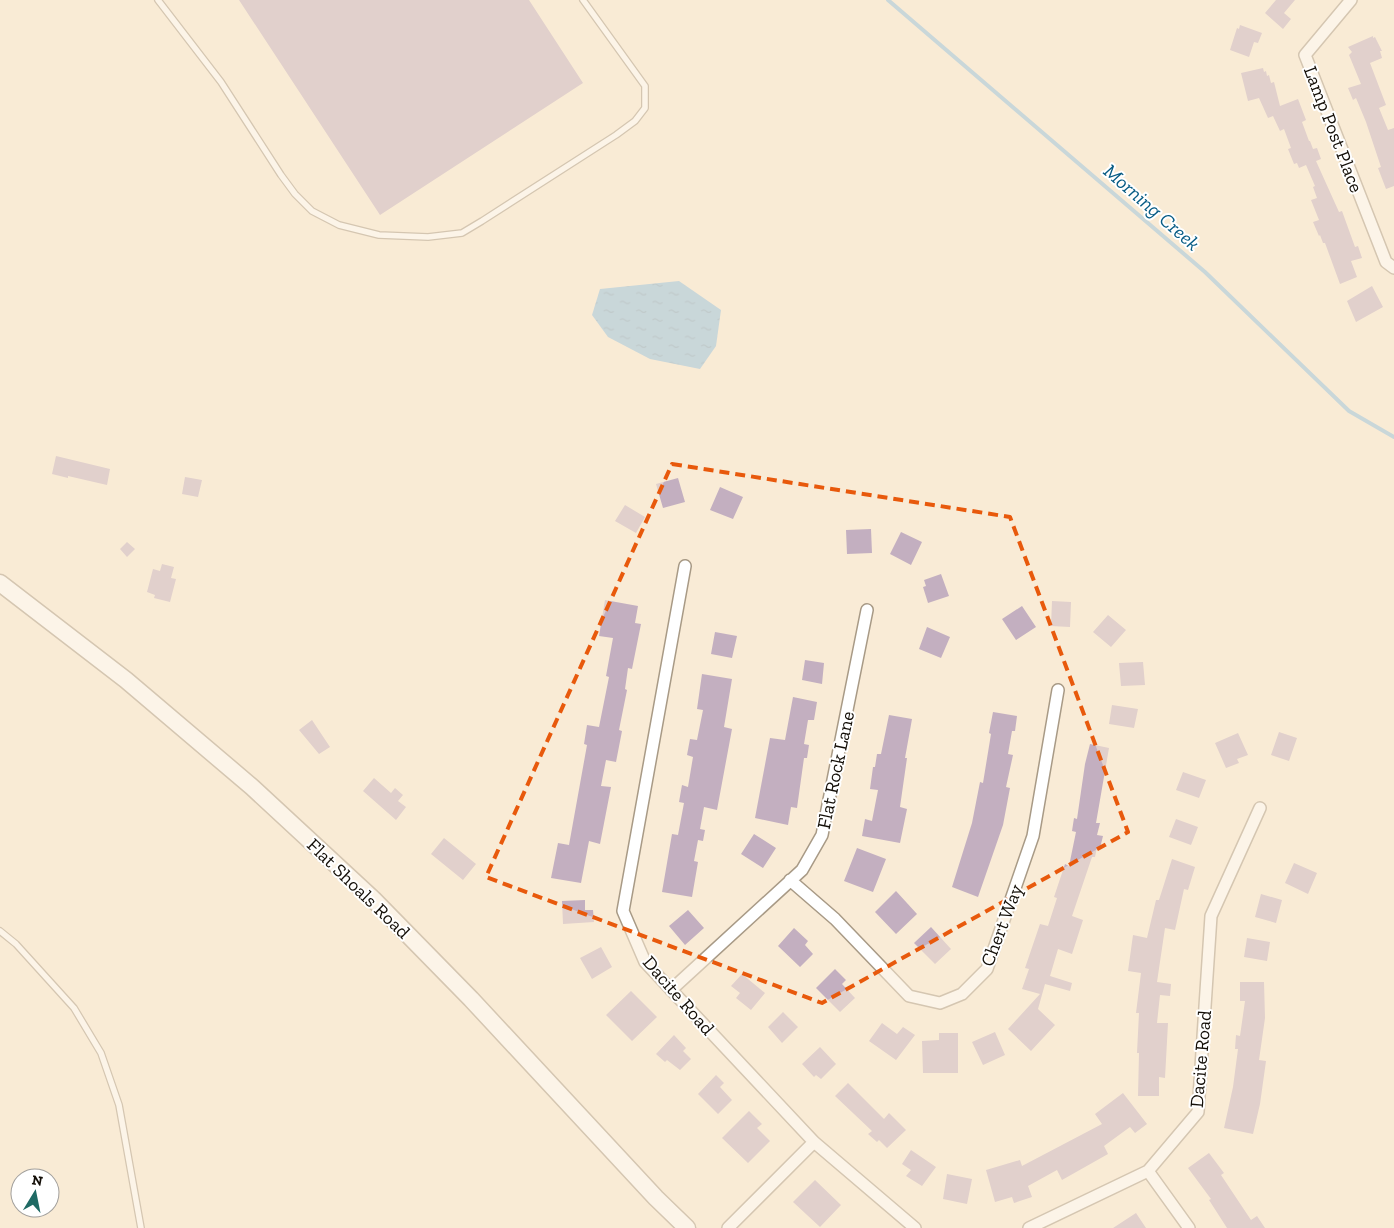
<svg xmlns="http://www.w3.org/2000/svg" width="1394" height="1228" viewBox="0 0 1394 1228" font-family="'Zilla Slab',serif">
	<defs>
		<pattern id="water-ripples" width="26" height="14" patternUnits="userSpaceOnUse" patternTransform="scale(1.25)"><rect width="26" height="14" fill="#8fbede"/><path d="M2 4q2-2 4 0t4 0M15 11q2-2 4 0t4 0" fill="none" stroke="#7aa2bd"/></pattern>
	</defs>
	<rect width="100%" height="100%" fill="#f9ebd6"/>
	<path fill="url(#water-ripples)" d="M679 281 721 310 716 346 700 369 650 359 608 337 592 315 600 289Z"/>
	<g fill="none" stroke-linecap="round" stroke-linejoin="round">
		<path stroke="#8fbede" stroke-width="4" d="M888 0 1205 272 1349 411 1394 437"/>
	</g>
	<path fill="#c3afc0" d="M239 0H529L583 83 380 215Z
		M1276 0H1295L1284 13 1291 19 1283 29 1265 13Z
		M1240 25 1262 33 1258 43 1254 42 1249 57 1230 50 1237 28 1239 29Z
		M1373 36V38L1375 37 1382 51H1380L1382 58 1370 63 1386 105 1379 108 1388 130 1394 128V186L1386 189 1378 168 1381 167 1366 122 1356 98 1353 100 1348 88 1361 84 1349 55 1352 52 1348 47Z
		M1263 68 1264 72 1266 71 1267 76 1269 75 1271 83 1274 82 1280 106 1298 99 1306 120 1302 122 1309 141H1310L1313 149 1317 148 1321 159 1316 161 1339 212 1342 211 1355 247 1358 246 1362 258 1351 261 1357 277 1340 284 1325 243H1323L1320 235 1319 236 1313 222 1319 220 1311 200 1317 198 1313 187 1315 186 1306 165 1299 168 1297 163 1294 164 1288 149 1291 148 1284 129 1280 131 1273 116 1268 118 1259 98 1248 101 1241 73Z
		M1372 286 1383 307 1356 322 1347 301Z
		M56 456 110 469 107 485 68 476V478L52 474Z
		M185 477 202 480 198 497 182 494Z
		M678 478 685 502 663 508 656 484Z
		M720 487 743 497 733 519 710 510Z
		M625 505 645 517 636 533 615 521Z
		M871 529 872 553 847 554 846 530Z
		M901 532 922 542 911 565 890 554Z
		M127 542 135 549 127 557 120 549Z
		M162 564 174 567 171 578 176 579 170 602 154 598 155 595 147 592 153 569 160 571Z
		M941 574 949 596 928 603 923 587 926 586 924 580Z
		M605 600 638 606 635 623 641 624 632 669 628 668 625 689 627 690 619 730 622 731 616 762 606 760 601 786 611 787 600 844 589 841 581 883 551 878 558 843 569 845 587 745 584 744 587 725 599 727 609 677 606 676 613 638 599 636Z
		M1052 601 1071 602 1070 627 1051 626Z
		M1022 606 1036 627 1016 640 1002 619Z
		M1108 615 1126 630 1111 647 1093 632Z
		M927 627 950 637 941 658 919 649Z
		M715 632 737 636 732 658 711 654Z
		M805 660 824 663 822 684 802 680Z
		M1143 662 1145 685 1121 686 1119 663Z
		M702 674 732 679 724 727 732 729 717 810 704 807 700 829 705 830 703 841 698 840 694 861 698 862 692 897 662 892 672 834 678 835 684 803 679 802 682 785 688 787 693 757 687 755 690 739 697 740 703 710 697 709Z
		M793 697 817 702 814 720H808L804 744 809 745 807 758H804L797 808 791 807 788 825 755 818 770 738 785 740Z
		M1112 705 1138 709 1134 728 1109 724Z
		M993 712 1017 716 1015 731H1012L1008 754 1013 755 1006 787 1010 788 1003 825 978 897 952 887 972 823 980 782 983 783 991 734 989 733Z
		M889 715 912 719 905 758H907L900 807 907 809 900 843 862 836 865 819 872 821 878 790 870 789 873 767H875L877 754H881Z
		M312 720 330 747 319 754 299 730Z
		M1279 732 1297 738 1289 761 1271 755Z
		M1238 733 1248 755 1237 759 1239 763 1226 768 1215 743Z
		M1090 744 1109 748 1096 823H1100L1097 835 1103 836 1100 848 1097 847 1095 857H1092L1072 916 1083 920 1072 954 1058 949 1050 976 1072 983 1070 991 1045 984 1038 1009 1055 1025 1031 1051 1008 1029 1040 994 1022 989 1029 969 1025 968 1040 924 1048 926 1057 898 1054 897 1065 864 1069 866 1076 832 1072 831 1074 818 1077 819 1085 764Z
		M1183 772 1206 780 1199 798 1176 790Z
		M374 778 391 793 395 788 403 795 398 801 406 807 396 820 363 791Z
		M1176 819 1198 827 1191 845 1169 837Z
		M754 834 776 848 763 868 741 854Z
		M444 838 476 864 463 880 431 854Z
		M857 848 886 859 873 892 844 881Z
		M1172 859 1195 867 1188 890 1184 889 1175 930 1165 928 1157 982 1171 984 1170 996 1160 995 1157 1023H1168L1165 1078 1159 1077V1096H1138L1139 1053H1137L1139 1013H1136L1141 973 1128 971 1133 935 1147 938 1156 900H1159Z
		M1294 863 1317 873 1308 894 1285 883Z
		M896 891 917 914 896 934 875 912Z
		M1261 894 1282 900 1276 923 1255 917Z
		M585 900V910H593L594 922 563 924 562 901Z
		M688 910 704 928 685 945 669 926Z
		M931 927 951 949 935 964 914 943Z
		M794 928 808 941 805 945 813 954 800 967 778 946Z
		M1247 938 1270 942 1267 961 1244 957Z
		M601 947 612 967 592 979 580 958Z
		M835 969 846 980 842 984 855 998 840 1012 816 988Z
		M742 974 765 993 751 1010 736 998 740 993 731 986Z
		M1240 982H1264L1265 1018 1259 1060 1266 1061 1260 1104 1253 1134 1224 1128 1233 1087 1238 1049H1235L1236 1035 1240 1036 1245 1001H1240Z
		M631 991 657 1017 632 1041 606 1015Z
		M783 1012 798 1027 782 1043 768 1027Z
		M882 1023 897 1034 903 1027 915 1035 896 1060 869 1041Z
		M995 1032 1005 1055 983 1065 972 1042Z
		M939 1033H958V1073H923L922 1041 939 1040Z
		M674 1035 686 1048 683 1051 691 1059 680 1070 667 1060 665 1062 656 1054Z
		M820 1047 836 1064 821 1079 816 1075 814 1077 802 1064Z
		M716 1075 724 1083 720 1087 732 1100 718 1114 698 1094Z
		M848 1083 884 1119 889 1113 906 1130 887 1148 879 1140 877 1142 868 1134 872 1131 835 1096Z
		M1123 1093 1147 1124 1135 1133 1130 1127 1104 1146 1108 1154 1062 1180 1057 1170 1028 1186 1032 1197 1014 1203 1012 1197 995 1202 986 1170 1020 1160 1022 1166 1102 1124 1095 1114Z
		M749 1111 762 1124 757 1128 770 1141 748 1163 722 1138Z
		M911 1150 936 1167 922 1186 906 1176 911 1170 902 1164Z
		M1209 1153 1224 1173 1221 1175 1251 1220 1257 1216 1265 1228H1227L1209 1200 1211 1199 1188 1168Z
		M947 1174 972 1179 967 1204 943 1199Z
		M815 1180 841 1205 820 1227 793 1202Z
		M1136 1213 1146 1228H1113Z"/>
	<g fill="none" stroke-linecap="round" stroke-linejoin="round">
		<defs>
			<path id="service" d="M158 0 221 82 281 175 295 194 312 211 339 225 379 235 428 237 462 233 482 221 616 135 635 121 645 108V86L583 0
				M0 931 16 944 74 1008 101 1053 119 1105 141 1228"/>
			<path id="minor" d="M1351 0 1305 55 1386 262 1394 268
				M685 566 623 911 645 962 814 1142 915 1228
				M790 880 835 919 909 996 940 1003 962 994 987 969 1033 836 1058 690
				M671 990 802 870 822 835 867 610
				M1148 1171 1189 1228
				M728 1228 814 1142
				M1029 1228 1148 1171 1198 1112 1211 916 1260 808"/>
			<path id="secondary" d="M0 583 126 680 252 787 373 899 471 999 656 1198 687 1228"/>
		</defs>
		<use href="#service" stroke="#a89a86" stroke-width="8"/>
		<use href="#minor" stroke="#a89a86" stroke-width="14"/>
		<use href="#secondary" stroke="#a89a86" stroke-width="19"/>
		<use href="#service" stroke="#fff" stroke-width="5.5"/>
		<use href="#minor" stroke="#fff" stroke-width="11"/>
		<use href="#secondary" stroke="#fff" stroke-width="16"/>
	</g>
	<path d="M0 0H1394V1228H0ZM672 464 1010 517 1128 832 822 1003 486 877Z" fill="#f9ebd6" fill-opacity=".55" fill-rule="evenodd"/>
	<path fill="none" stroke="#e8590c" stroke-width="4" stroke-dasharray="10 6" stroke-linejoin="round" d="M672 464 1010 517 1128 832 822 1003 486 877Z"/>
	<g text-anchor="middle" stroke-width="4" stroke-linejoin="round" paint-order="stroke">
		<g font-size="19" fill="#130e07" stroke="#fff">
			<text transform="translate(1334 129) rotate(69)" y="7">Lamp Post Place</text>
			<text transform="translate(835 770) rotate(-78)" y="7">Flat Rock Lane</text>
			<text transform="translate(359 888) rotate(44)" y="7">Flat Shoals Road</text>
			<text transform="translate(1001 925) rotate(-69)" y="7">Chert Way</text>
			<text transform="translate(679 995) rotate(49)" y="7">Dacite Road</text>
			<text transform="translate(1200 1059) rotate(-85)" y="7">Dacite Road</text>
		</g>
		<g font-size="20" font-style="italic" fill="#065b84" stroke="#fff">
			<text transform="translate(1152 207) rotate(41)" y="7">Morning Creek</text>
		</g>
	</g>
	<g transform="translate(35 1193) rotate(10)"><circle r="24" fill="#ffffff" stroke="#a19f9c"/>
	<path d="M0-4L9 19L0 12L-9 19Z" fill="#1f6a64"/>
	<text y="-8" font-size="14" font-weight="bold" text-anchor="middle" fill="#130e07">N</text>
	</g>
</svg>
